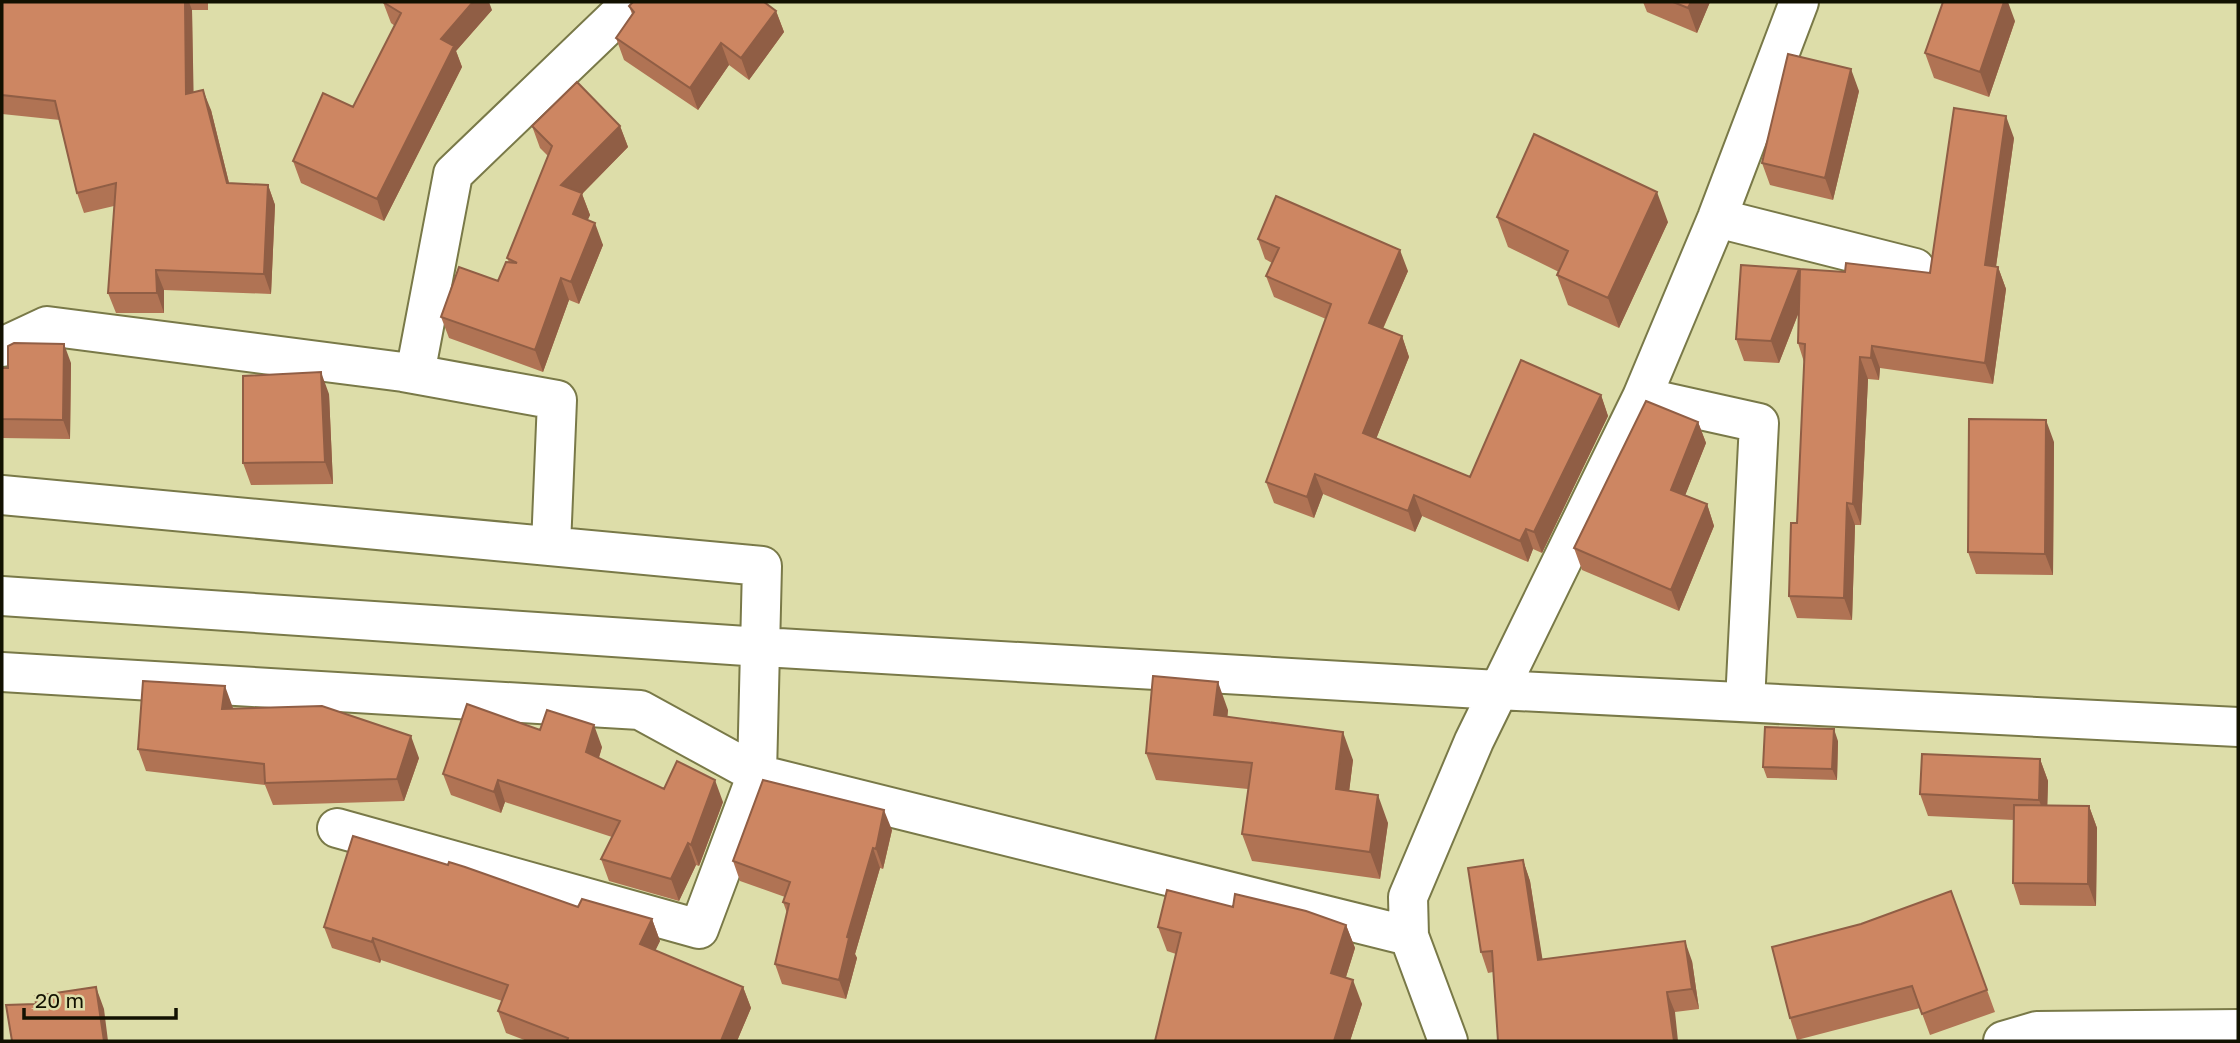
<svg xmlns="http://www.w3.org/2000/svg" width="2240" height="1043" viewBox="0 0 2240 1043" font-family="'Golos Text',sans-serif">
	<rect width="100%" height="100%" fill="#dddda9"/>
	<g fill="none" stroke-linecap="round" stroke-linejoin="round">
		<defs>
			<path id="minor" d="M1717 218 1915 268
				M2 347 47 326 403 372 557 400 551 546
				M415 374 453 174 632 2
				M1642 397 1759 423 1745 702
				M2 495 762 566 757 774 699 929 337 828
				M2 596 761 647 1498 690 2238 727
				M2 672 640 710 757 774 1409 936
				M1448 1041 1409 936 1408 897 1474 741 1642 397 1717 218 1799 2
				M2003 1041 2037 1031 2238 1029"/>
		</defs>
		<use href="#minor" stroke="#797948" stroke-width="42"/>
		<use href="#minor" stroke="#fff" stroke-width="38"/>
	</g>
	<path fill="#b07354" d="M2 2H208V10H192L193 92 211 110 229 183 268 185 275 205 271 294 164 290V313H116L108 293 114 206 84 213 77 193 60 120 2 114Z
		M383 2 492 10 456 51 462 67 384 221 301 183 293 161 353 107 395 26 391 23Z
		M1643 2H1710L1697 33 1647 12Z
		M629 6 776 11 784 32 749 80 729 65 698 110 624 60 616 38 632 14Z
		M2015 21 1989 97 1934 78 1925 53Z
		M1859 91 1833 200 1770 185 1762 163Z
		M532 126H620L628 147 582 194 590 215 587 220 603 245 579 304 569 300 543 372 449 338 441 317 498 281 509 262 507 258 548 156 540 148Z
		M2014 138 1996 267H1998L2006 289 1993 384 1880 368 1879 380 1868 379 1861 525H1855L1852 620 1797 618 1789 596 1797 523 1804 362 1798 343 1799 312 1779 363 1744 361 1736 339 1800 271 1930 273Z
		M1497 217 1668 222 1619 328 1568 305 1557 275 1559 272 1508 247Z
		M1258 239 1408 271 1383 329 1402 336 1409 357 1376 439 1470 477 1601 395 1608 416 1542 553 1533 549 1528 562 1422 516 1415 532 1323 494 1314 518 1274 503 1266 482 1326 319 1274 297 1266 276 1272 263 1265 259Z
		M71 363 70 439 2 438V368Z
		M329 394 333 484 251 485 243 463Z
		M1698 422 1706 443 1685 495 1707 504 1714 526 1679 611 1582 570 1574 548Z
		M2054 442 2053 575 1976 574 1968 552Z
		M233 708 419 758 404 801 273 805 265 785 146 771 138 749Z
		M1228 710 1227 717 1353 760 1349 791 1388 823 1380 879 1252 861 1242 834 1248 789 1156 780 1146 753Z
		M540 730 602 747 599 758 664 789 723 802 699 866 696 865 679 901 609 881 601 859 612 837 505 802 501 813 451 795 443 774Z
		M1838 741 1837 780 1767 778 1763 767Z
		M2040 759 2048 781 2047 805 2089 806 2097 828 2096 906 2020 905 2013 883 2014 820 1928 816 1920 794Z
		M892 830 883 869 880 868 855 954 857 958 846 999 782 984 775 964 787 913 783 902 785 897 740 881 733 861Z
		M1523 860 1530 881 1542 960 1692 961 1699 1009 1675 1012 1493 972 1488 973 1481 952Z
		M1951 891 1995 1012 1930 1035 1920 1008 1797 1040 1790 1018 1861 924Z
		M578 907 652 919 660 941 655 950 743 987 751 1008 737 1041H527L506 1033 498 1011 502 1001 381 960 380 963 332 948 324 927Z
		M1233 907 1346 925 1355 948 1346 977 1362 1004 1350 1041H1155L1176 954 1167 951 1158 927Z"/>
	<path fill="#905e45" d="M185 2H189L192 10 194 114 186 94Z
		M473 2H489L492 10 456 51 462 67 384 221 377 199 441 39Z
		M1691 2H1710L1697 33 1688 8Z
		M1995 2H2008L2015 21 1989 97 1980 72Z
		M776 11 784 32 749 80 741 58Z
		M721 43 729 65 698 110 690 88Z
		M1851 69 1859 91 1833 200 1825 178Z
		M203 90 211 110 234 203 227 183Z
		M2006 116 2014 138 1993 287 1985 265Z
		M620 126 628 147 582 194 590 215 581 236 561 185Z
		M268 185 275 205 271 294 264 274Z
		M1657 192 1668 222 1619 328 1608 298Z
		M595 223 603 245 579 304 571 282Z
		M1400 250 1408 271 1376 344 1369 323Z
		M1998 267 2006 289 1993 384 1985 363Z
		M1799 269 1807 291 1779 363 1771 341Z
		M156 270 164 290V313L157 293Z
		M561 278 569 300 543 372 535 350Z
		M1402 336 1409 357 1370 454 1363 433Z
		M64 344 71 363 70 439 63 420Z
		M1872 346 1880 368 1879 380 1871 358Z
		M1860 357 1868 379 1861 525 1853 504Z
		M321 372 329 394 333 484 325 462Z
		M1601 395 1608 416 1542 553 1534 532Z
		M2046 420 2054 442 2053 575 2045 554Z
		M1698 422 1706 443 1679 511 1671 490Z
		M1315 474 1323 494 1314 518 1307 497Z
		M1414 495 1422 516 1415 532 1408 511Z
		M1847 503 1855 525 1852 620 1844 598Z
		M1707 504 1714 526 1679 611 1671 590Z
		M1526 529 1533 549 1528 562 1520 541Z
		M1218 682 1228 710 1225 743 1214 715Z
		M225 686 233 708 230 730 222 709Z
		M594 725 602 747 594 773 586 752Z
		M1834 729 1838 741 1837 780 1832 769Z
		M1343 732 1353 760 1346 817 1336 789Z
		M411 736 419 758 404 801 397 779Z
		M2040 759 2048 781 2047 822 2039 800Z
		M498 780 505 802 501 813 494 792Z
		M715 780 723 802 699 866 691 845Z
		M1378 795 1388 823 1380 879 1370 852Z
		M2089 806 2097 828 2096 906 2088 884Z
		M884 810 892 830 883 869 876 849Z
		M688 843 696 865 679 901 671 879Z
		M873 848 880 868 855 954 857 958 846 999 839 980 847 937Z
		M1523 860 1530 881 1546 981 1538 960Z
		M652 919 660 941 648 966 640 944Z
		M1346 925 1355 948 1340 996 1331 973Z
		M373 938 381 960 380 963 372 942Z
		M1685 941 1692 961 1699 1009 1692 989Z
		M1353 980 1362 1004 1350 1041H1334Z
		M96 987 104 1009 108 1041H104Z
		M743 987 751 1008 737 1041H721Z
		M1667 992 1675 1012 1678 1041H1674Z"/>
	<path fill="#cd8662" stroke="#905e45" stroke-width="2" d="M2 2H185L186 94 203 90 227 183 268 185 264 274 156 270 157 293H108L116 183 77 193 55 101 2 95Z
		M383 2H473L441 39 454 46 377 199 293 161 323 93 353 107 401 13Z
		M633 2H764L776 11 741 58 721 43 690 88 616 38 634 12 629 6Z
		M1673 2H1691L1688 8Z
		M1943 2H2004L1980 72 1925 53Z
		M1788 54 1851 69 1825 178 1762 163Z
		M577 82 620 126 561 185 582 193 573 214 595 223 571 282 561 278 535 350 441 317 459 267 498 281 506 262 517 263 507 258 552 146 532 126Z
		M1954 108 2006 116 1985 265 1998 267 1985 363 1872 346 1871 358 1860 357 1853 504 1847 503 1844 598 1789 596 1791 523H1797L1805 344 1798 343 1800 269 1845 272 1846 263 1930 273Z
		M1534 134 1657 192 1608 298 1557 275 1568 251 1497 217Z
		M1276 196 1400 250 1369 323 1402 336 1363 433 1470 477 1521 360 1601 395 1534 532 1526 529 1520 541 1414 495 1408 511 1315 474 1307 497 1266 482 1331 304 1266 276 1279 248 1258 239Z
		M1741 265 1799 269 1771 341 1736 339Z
		M14 343 64 344 63 420 2 419V368H8V346Z
		M321 372 325 462 243 463V376Z
		M1646 401 1698 422 1671 490 1707 504 1671 590 1574 548Z
		M1969 419 2046 420 2045 554 1968 552Z
		M1153 676 1218 682 1214 715 1343 732 1336 789 1378 795 1370 852 1242 834 1252 763 1146 753Z
		M143 681 225 686 222 709 322 706 411 736 397 779 265 783 264 764 138 749Z
		M467 704 540 730 547 710 594 725 586 752 664 789 677 761 715 780 691 845 688 843 671 879 601 859 620 821 498 780 494 792 443 774Z
		M1765 727 1834 729 1832 769 1763 767Z
		M1922 754 2040 759 2039 800 1920 794Z
		M763 780 884 810 876 849 873 848 847 937 849 938 839 980 775 964 789 904 783 902 790 882 733 861Z
		M2014 805 2089 806 2088 884 2013 883Z
		M353 836 448 865 449 862 465 867 578 907 582 899 652 919 640 944 743 987 721 1041H567L568 1038 498 1011 508 985 373 938 372 942 324 927Z
		M1523 860 1538 960 1685 941 1692 989 1667 992 1674 1041H1498L1492 951 1481 952 1468 868Z
		M1167 890 1233 907 1235 894 1306 911 1346 925 1331 973 1353 980 1334 1041H1155L1181 933 1158 927Z
		M1951 891 1987 990 1922 1014 1912 986 1790 1018 1772 947 1861 924Z
		M96 987 104 1041H12L6 1005 36 1004 35 996Z"/>
	<rect width="2240" height="1043" fill="none" stroke="#121101" stroke-width="7"/>
	<path d="M24 1008v10h152v-10" fill="none" stroke="#121101" stroke-width="3.5"/>
	<text x="35" y="1008" font-size="21" fill="#121101" stroke="#dddda9" stroke-width="5" paint-order="stroke">20 m</text>
</svg>
